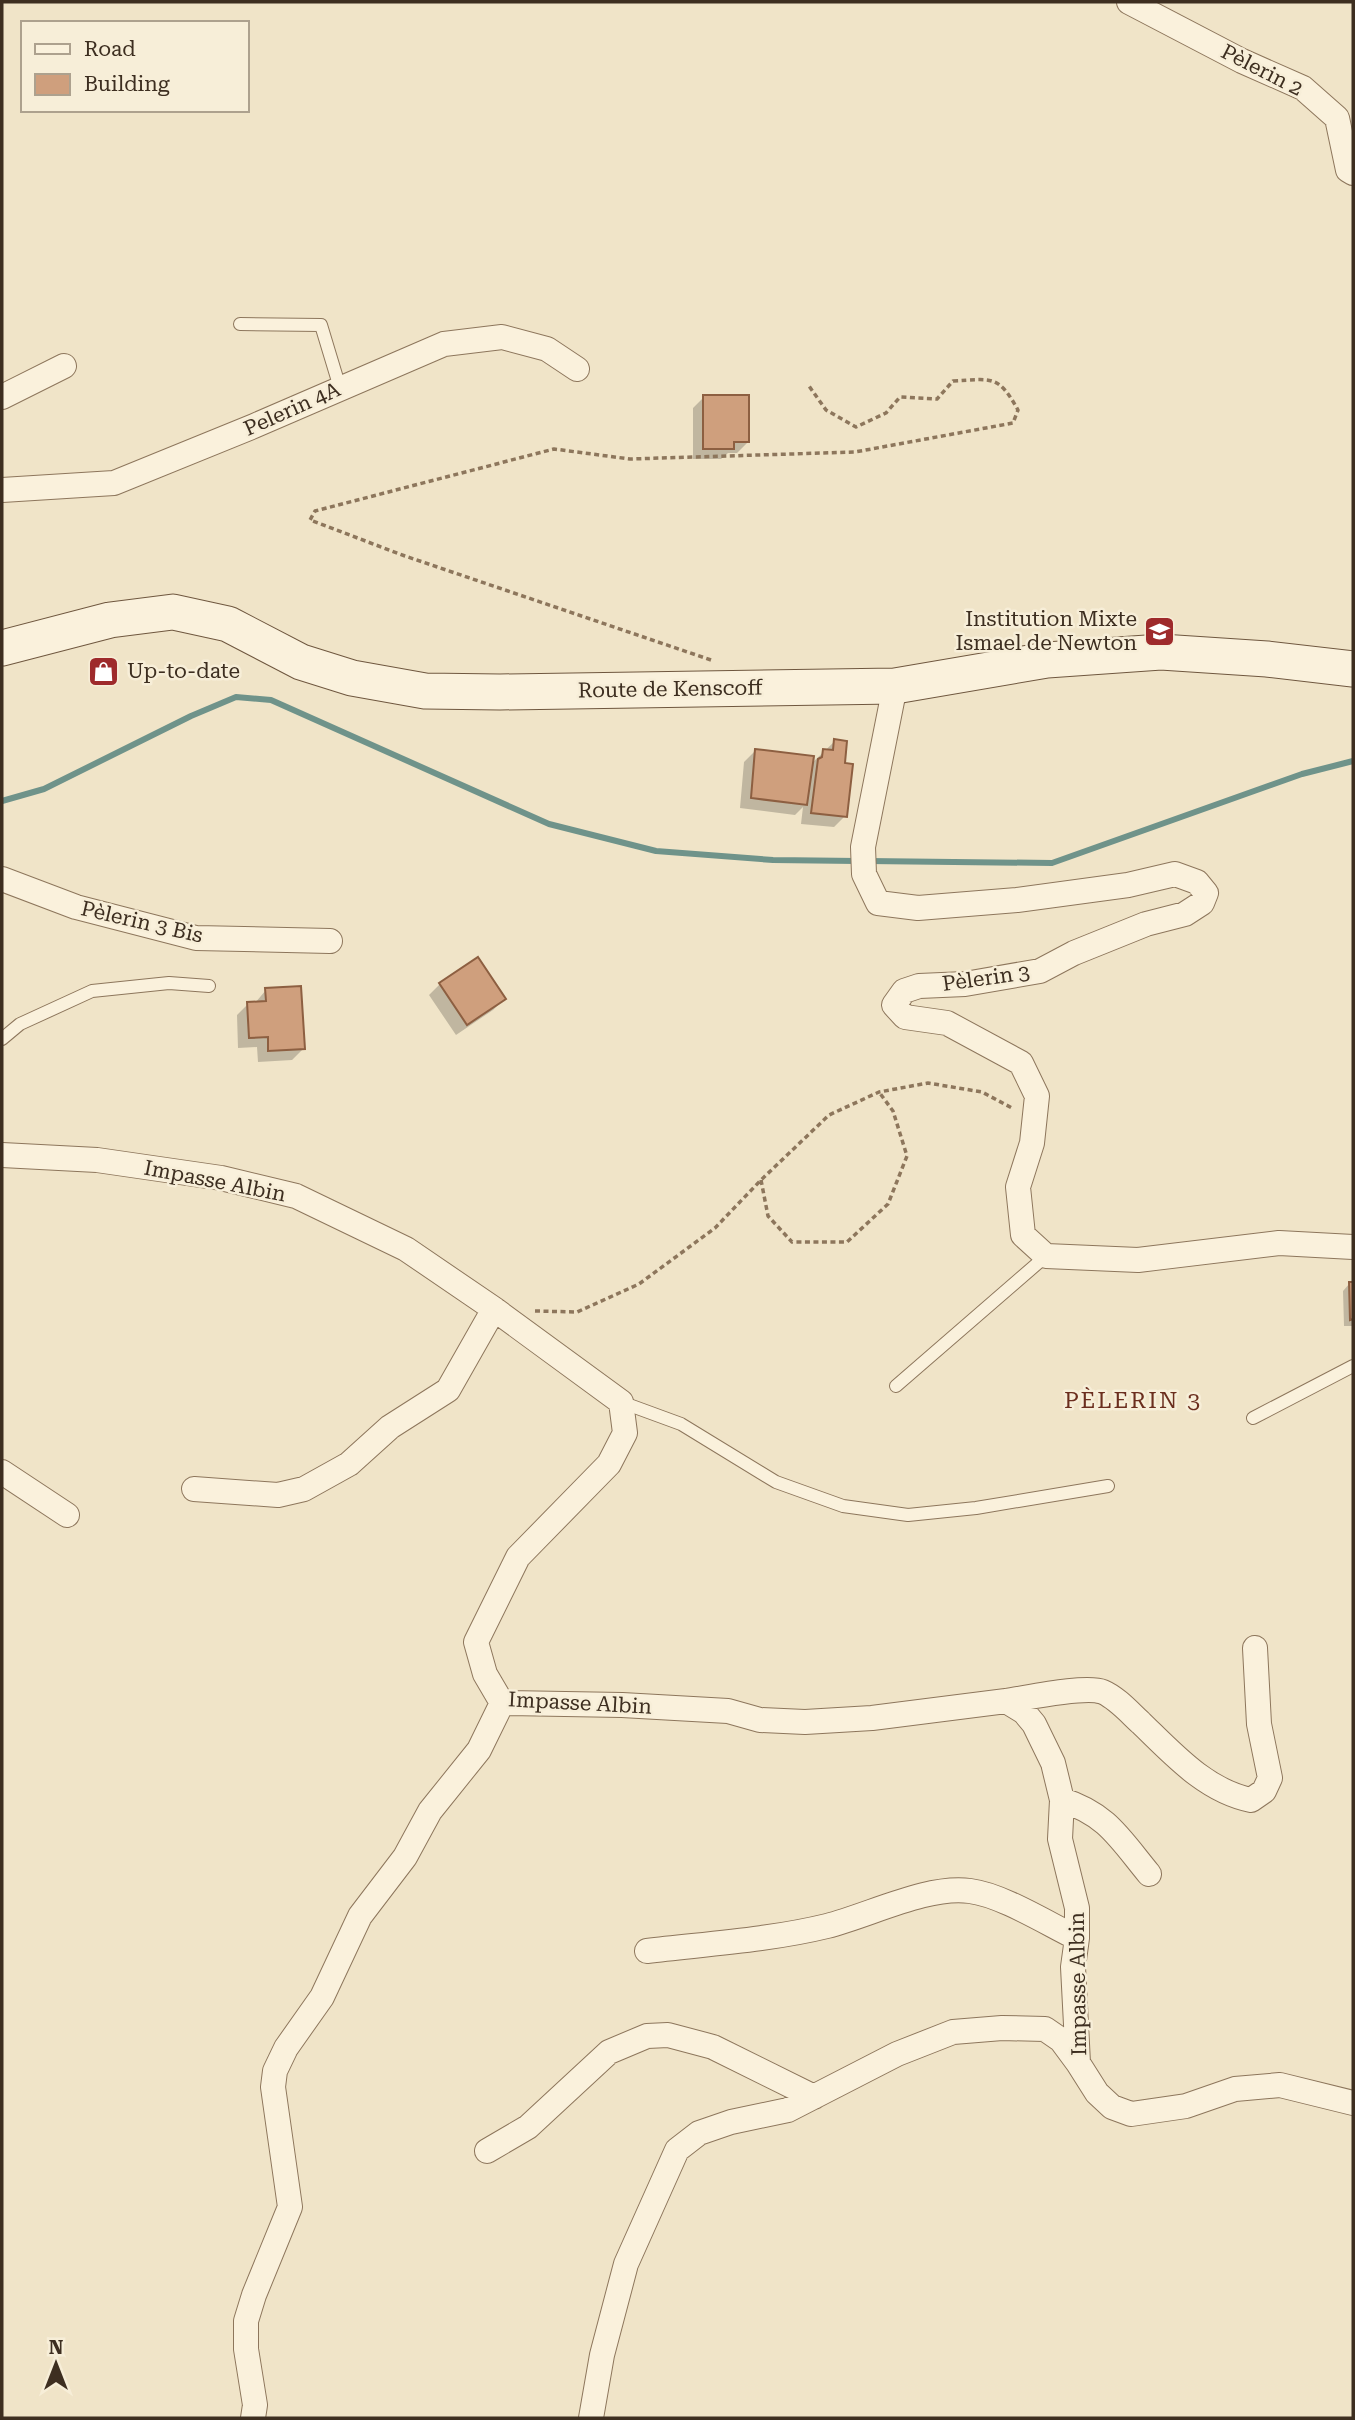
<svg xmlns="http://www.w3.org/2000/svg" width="1355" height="2420" viewBox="0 0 1355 2420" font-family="'Roboto Serif',serif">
	<rect width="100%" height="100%" fill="#f0e4c8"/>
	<path fill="#0003" d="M704 397 748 442 737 453H728L721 459H693V408Z
		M835 741 843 765 845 816 834 827 801 824 803 807 795 815 740 808 744 762 755 751 811 764Z
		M440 984 504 999 493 1010 456 1035 429 995Z
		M266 990 303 1049 292 1060 258 1062 257 1047 238 1048 237 1015 248 1004 255 1003Z
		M1350 1283H1353V1326H1344L1343 1291Z"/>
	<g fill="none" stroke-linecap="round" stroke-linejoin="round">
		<path stroke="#6f938a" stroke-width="6" d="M2 801 44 789 191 716 236 697 271 700 549 824 656 851 773 860 857 861
			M868 861 1052 863 1302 774 1353 761"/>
	</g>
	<path fill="#cf9f7d" stroke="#8d5f41" stroke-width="2" d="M703 395H749V442H734V449H703Z
		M834 739 847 741 845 763 853 764 847 817 811 813 818 759 822 757 823 749 833 750Z
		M755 749 814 756 807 805 751 798Z
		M478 957 506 999 467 1025 439 983Z
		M301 986 305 1049 268 1051V1037L249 1038 247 1002 266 1001 265 988Z
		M1349 1282H1353V1319L1350 1320Z"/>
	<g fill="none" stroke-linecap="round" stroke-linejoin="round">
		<defs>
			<path id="lane" d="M240 324 321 325 340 388
				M2 1039 20 1024 92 991 169 983 209 986
				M896 1386 1046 1256
				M621 1402 681 1424 776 1482 843 1506 908 1515 976 1508 1108 1486
				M1253 1418 1353 1366"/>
			<path id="street" d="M1129 2 1242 61 1303 88 1337 118 1348 170 1353 173
				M2 397 64 366
				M2 490 114 483 254 426 444 344 502 337 547 349 577 369
				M895 686 863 847 864 874 878 903 918 908 1017 900 1128 885 1175 874 1197 882 1206 893 1202 903 1185 914 1146 924 1074 953 1040 971 965 984 919 986 904 991 894 1005 905 1017 947 1023 1021 1063 1037 1096 1032 1143 1018 1187 1023 1235 1046 1256 1138 1260 1279 1243 1353 1247
				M2 879 76 907 196 938 330 941
				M2 1155 97 1160 221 1178 296 1196 406 1249 494 1309 621 1402 625 1433 609 1464 518 1557 476 1642 485 1674 502 1703 622 1705 728 1711 760 1720 805 1722 872 1718 1006 1701 1024 1712 1034 1724 1053 1763 1062 1800 1060 1839 1077 1908V1938L1073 1967 1078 2063 1097 2093 1112 2107 1131 2114 1186 2106 1235 2089 1280 2085 1353 2103
				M2 1472 67 1515
				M194 1489 278 1495 304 1489 349 1464 390 1427 448 1390 494 1309
				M1006 1701C1027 1698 1086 1685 1103 1692 1117 1698 1130 1713 1141 1723 1173 1754 1206 1791 1251 1800L1264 1791 1270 1778 1259 1724 1255 1648
				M1062 1800C1107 1814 1120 1839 1149 1874
				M647 1951C705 1944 770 1940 827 1926 870 1915 928 1885 970 1891 1002 1895 1048 1924 1077 1938
				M487 2151 528 2127 609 2052 647 2036 668 2035 713 2047 814 2097
				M253 2418 255 2405 246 2349V2321L254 2295 290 2207 273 2087 275 2071 286 2048 322 1997 360 1916 405 1857 430 1811 479 1750 502 1703
				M591 2418 602 2355 626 2264 677 2150 699 2133 731 2122 788 2110 897 2054 953 2032 1002 2028 1045 2029 1061 2040 1078 2063"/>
			<path id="secondary" d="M2 648 110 620 173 612 228 624 301 662 352 678 425 691 500 692 895 686 1047 660 1161 652 1267 659 1353 669"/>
		</defs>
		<use href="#lane" stroke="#8d765c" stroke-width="14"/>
		<use href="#street" stroke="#8d765c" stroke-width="26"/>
		<use href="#secondary" stroke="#6f573f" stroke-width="37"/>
		<path stroke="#8d765c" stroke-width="3.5" stroke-dasharray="5 3.5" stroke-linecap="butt" d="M711 660 405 556 310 520 315 511 554 449 630 459 855 452 1013 423 1018 410C998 374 992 379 953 381L937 399 900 397 886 413 856 427 826 410 809 386
			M761 1180 768 1216 792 1242H847L888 1204 907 1156 893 1111 879 1092
			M535 1311 577 1312 639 1284 715 1228 761 1180 829 1115 879 1092 928 1083 982 1092 1012 1108"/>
		<use href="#lane" stroke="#faf1dc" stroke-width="12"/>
		<use href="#street" stroke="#faf1dc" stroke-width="24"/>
		<use href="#secondary" stroke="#faf1dc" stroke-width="35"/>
	</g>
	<defs>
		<symbol id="school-square" viewBox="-11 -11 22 22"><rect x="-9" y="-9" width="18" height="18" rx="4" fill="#9e2a2b" stroke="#f7eed8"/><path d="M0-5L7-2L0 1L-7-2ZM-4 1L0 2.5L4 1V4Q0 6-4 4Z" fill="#fff"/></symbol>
		<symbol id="shop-square" viewBox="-11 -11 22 22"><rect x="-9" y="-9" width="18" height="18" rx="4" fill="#9e2a2b" stroke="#f7eed8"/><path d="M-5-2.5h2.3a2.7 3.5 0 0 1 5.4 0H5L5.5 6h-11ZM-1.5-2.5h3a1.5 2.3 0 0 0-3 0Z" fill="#fff"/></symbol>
	</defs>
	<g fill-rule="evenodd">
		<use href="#school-square" x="1142" y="614" width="35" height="35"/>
		<use href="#shop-square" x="86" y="654" width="35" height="35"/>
	</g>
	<g text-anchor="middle" stroke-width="5" stroke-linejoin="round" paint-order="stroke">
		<g font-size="21" fill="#3d2e20" stroke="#f7eed8">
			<text transform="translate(1262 70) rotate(27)" y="7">Pèlerin 2</text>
			<text transform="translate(292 409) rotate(-24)" y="7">Pelerin 4A</text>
			<text transform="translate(670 689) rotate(-1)" y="7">Route de Kenscoff</text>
			<text transform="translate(142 922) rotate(13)" y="7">Pèlerin 3 Bis</text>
			<text transform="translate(986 978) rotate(-8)" y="7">Pèlerin 3</text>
			<text transform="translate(215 1181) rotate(11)" y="7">Impasse Albin</text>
			<text transform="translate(580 1703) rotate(3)" y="7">Impasse Albin</text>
			<text transform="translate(1078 1984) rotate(-91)" y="7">Impasse Albin</text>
		</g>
		<g font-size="21" fill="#3d2e20" stroke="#f7eed8" text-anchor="end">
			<text x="1137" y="626">Institution Mixte<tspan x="1137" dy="24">Ismael de Newton</tspan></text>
			<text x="127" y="678" text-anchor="start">Up-to-date</text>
		</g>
		<g font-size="23" letter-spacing="2" fill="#6b2e1e" stroke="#f7eed8">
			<text x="1133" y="1408">PÈLERIN 3</text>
		</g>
	</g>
	<rect width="1355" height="2420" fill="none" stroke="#3d2e20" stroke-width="7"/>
	<rect x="21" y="21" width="228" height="91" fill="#f7eed8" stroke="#ada18e" stroke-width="2"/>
	<rect x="35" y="44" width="35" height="10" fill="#faf1dc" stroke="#ada18e" stroke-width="2"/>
	<text x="84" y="56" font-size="21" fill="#3d2e20">Road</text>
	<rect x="35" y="74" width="35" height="21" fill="#cf9f7d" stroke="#ada18e" stroke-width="2"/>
	<text x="84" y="91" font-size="21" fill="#3d2e20">Building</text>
	<g transform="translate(56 2364)" stroke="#f7eed8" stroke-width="5" paint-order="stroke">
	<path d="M0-5L12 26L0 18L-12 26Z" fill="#3d2e20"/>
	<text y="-10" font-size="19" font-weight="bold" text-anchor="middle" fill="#3d2e20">N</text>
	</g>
</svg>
